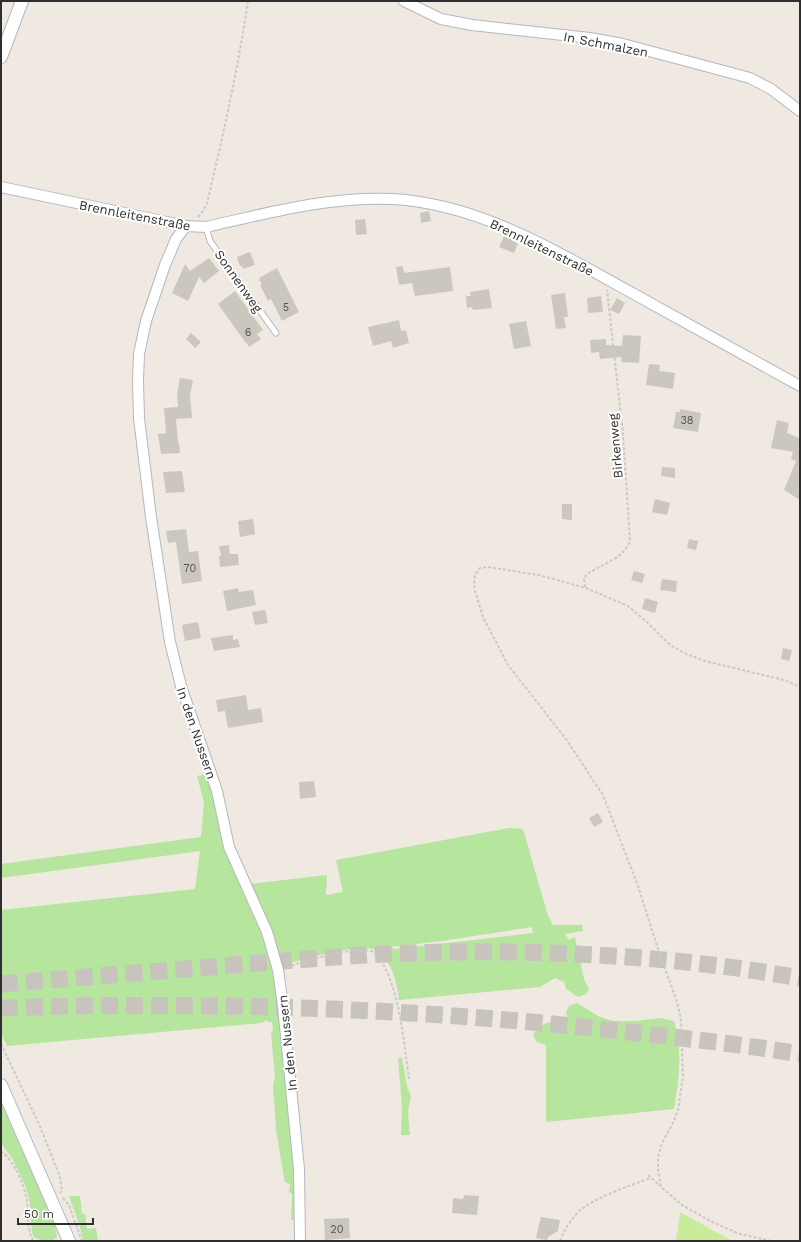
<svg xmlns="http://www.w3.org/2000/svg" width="801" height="1242" viewBox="0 0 801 1242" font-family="'Work Sans',sans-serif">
	<rect width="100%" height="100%" fill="#efe9e1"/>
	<path fill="#b6e59e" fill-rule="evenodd" d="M206 774 215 798 222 842 255 913 269 952 278 991 295 1153 296 1220H291L292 1194 289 1192 290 1184 285 1182 284 1178 276 1129 273 1086 275 1077 271 1032 273 1030 272 1022H268L267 1020 261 1023 7 1046 1 1033V910L195 889 200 851 1 878V864L201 837 204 802 197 776Z
		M509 828 523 829 547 913 553 925H582L583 931 565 934 569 940 575 937 584 979 589 990 586 994 578 997 566 989 564 982 555 978 540 987 399 1000C397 983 392 961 377 951 364 941 306 959 290 963H285L280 959 249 884 327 875 326 895 343 892 336 860ZM532 927 533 933 394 949 389 947 442 941Z
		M577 1003 598 1016 613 1021H635L660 1018 674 1021C683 1050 679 1080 674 1109L546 1122V1045L537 1042 533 1035 539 1026 553 1021 568 1019 566 1012 569 1006Z
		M398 1057 402 1058 407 1086 411 1096 408 1112 410 1135H401L402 1107Z
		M1 1103 55 1225 57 1237 53 1240 42 1241 34 1237 32 1233 30 1203 26 1187 13 1160 1 1143Z
		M69 1196H80L82 1214H85L87 1229 96 1228 98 1241H83L80 1227Z"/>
	<path fill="#c9ec9a" d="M680 1212 732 1241H676Z"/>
	<path fill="#cbc7bf" d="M429 211 431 221 421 223 420 213Z
		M365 219 367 234 356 235 355 220Z
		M504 236 518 243 514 253 499 247Z
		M250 252 255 265 243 269 242 266H240L237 257Z
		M209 258 219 271 204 283 199 277 188 301 172 293 185 264 190 271Z
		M403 266 404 273 450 267 453 291 415 296 412 283 399 285 396 267Z
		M277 268 299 312 282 321 271 299 268 301 260 285H262L259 278Z
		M489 289 492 308 473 310 472 307 467 308 466 296H471L470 292Z
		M235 291 263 330 257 334 261 339 249 347 246 342H245L218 304Z
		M565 293 568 317H564L566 328 556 329 551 295Z
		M601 296 603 312 588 313 587 298Z
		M617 298 625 303 619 314 610 310Z
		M399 320 401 331 406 330 409 343 393 348 391 341 373 346 368 327Z
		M526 321 531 346 514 349 509 324Z
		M191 333 201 342 195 348 186 339Z
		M623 335 641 336 639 363 621 362 622 357 600 359 599 352 591 353 590 340 606 339V345H608L622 346Z
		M649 364 660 365 659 371 675 373 673 389 646 385Z
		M180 378 193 380 190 395 192 418 176 419 178 443H179L180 453 161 454 158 434 166 433 164 408 178 407 177 394Z
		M680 409 701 413 698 432 673 428 676 412H680Z
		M777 420 789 423 787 433 799 438 800 436V500L784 490 796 461 791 459 793 452 771 448Z
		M662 467 675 468V478L661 476Z
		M182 471 185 492 166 493 163 472Z
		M655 499 670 503 667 515 652 512Z
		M562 504H572V520L562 519Z
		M253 519 255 534 240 537 238 521Z
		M186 529 189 552 198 551 202 581 182 584 176 542 168 543 166 531Z
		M689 539 698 541 696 550 687 548Z
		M229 545 230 554H238L239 565 220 567 219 556H221L219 546Z
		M634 571 645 574 642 583 631 580Z
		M662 579 677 581 676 592 660 590Z
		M238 588 239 592 253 590 256 605 227 611 223 591Z
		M645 598 658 602 655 613 642 609Z
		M265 610 268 623 255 625 252 612Z
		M198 622 201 638 185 641 182 625Z
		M233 635V640L238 639 240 647 214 651 211 638Z
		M783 648 792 650 789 661 781 659Z
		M246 695 248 710 261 708 263 722 228 728 225 711 218 712 216 700Z
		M314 781 316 797 300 799 299 782Z
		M598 813 603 822 594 827 589 818Z
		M464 1195 479 1196 477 1215 452 1213 453 1198 463 1199Z
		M541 1217 560 1220 558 1231 548 1237 547 1240 536 1238Z
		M349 1218 350 1238 325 1240 324 1219Z"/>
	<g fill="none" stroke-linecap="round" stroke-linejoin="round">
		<path stroke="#c8c4bd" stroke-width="17" stroke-dasharray="17 8" stroke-linecap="butt" d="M1 984C83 977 164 971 246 964 299 960 353 955 407 953 538 949 671 955 800 978
			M1 1008C207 1001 415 1008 620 1031 680 1038 740 1044 800 1054"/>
		<defs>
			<path id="service" d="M206 227 210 241 276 333"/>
			<path id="minor" d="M404 1 441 19 472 25 590 38 623 44 750 78 771 89 800 111
				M1 187 186 226 206 227C268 213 329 196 393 199 481 204 559 253 634 294 689 325 745 355 800 386
				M186 226 176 239 165 265 146 321 139 354 138 381 139 418 151 517 170 642 181 686 217 791 229 847 267 932 278 970 283 1006 299 1169 300 1241"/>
			<path id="tertiary" d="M1 57 22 1
				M1 1085 69 1241"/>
		</defs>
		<use href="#service" stroke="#b4b7c1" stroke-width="7"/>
		<use href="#minor" stroke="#b4b7c1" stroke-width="12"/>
		<use href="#tertiary" stroke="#b4b7c1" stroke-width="14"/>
		<path stroke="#c9c9c9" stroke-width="2" stroke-dasharray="3 2" stroke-linecap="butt" d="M198 217 203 211 207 203C223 136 238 69 248 1
			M585 587 584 580 586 575C600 564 623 560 630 541L623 434 607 290
			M287 967C305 961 356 945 374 952 399 977 404 1044 409 1079
			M1 1044 39 1124 60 1177 62 1190 60 1193
			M1 1151C17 1164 27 1190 28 1210 28 1222 28 1230 33 1241
			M648 1175 660 1186
			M63 1198 69 1205 82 1241
			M560 1241C564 1230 570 1221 578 1212 593 1198 631 1185 651 1178
			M771 1241 740 1234 712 1222 682 1205 661 1187 658 1170V1157L662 1143 674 1121 678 1110 683 1076 681 1019 677 1002 657 946 638 886 603 795 566 739 508 665 483 617 475 591 474 584 475 575 480 568 488 567 539 575 586 588 628 606 649 624 669 644 684 653 705 661 784 680 800 687"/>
		<use href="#service" stroke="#fff" stroke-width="5"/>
		<use href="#minor" stroke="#fff" stroke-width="10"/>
		<use href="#tertiary" stroke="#fff" stroke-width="12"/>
	</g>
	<g text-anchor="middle" stroke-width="4" stroke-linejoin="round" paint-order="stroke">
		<g font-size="11" fill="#555452">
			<text x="286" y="311">5</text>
			<text x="248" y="336">6</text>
			<text x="687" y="424">38</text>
			<text x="190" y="572">70</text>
			<text x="337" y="1233">20</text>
		</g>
		<g font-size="13" fill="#2e2e2e" stroke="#fff">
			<text transform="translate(606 44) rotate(11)" y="5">In Schmalzen</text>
			<text transform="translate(135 215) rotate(11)" y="5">Brennleitenstraße</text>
			<text transform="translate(542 247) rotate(26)" y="5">Brennleitenstraße</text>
			<text transform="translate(239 281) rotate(55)" y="5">Sonnenweg</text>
			<text transform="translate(615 446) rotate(-95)" y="5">Birkenweg</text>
			<text transform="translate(197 733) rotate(71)" y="5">In den Nussern</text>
			<text transform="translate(287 1043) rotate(-96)" y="5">In den Nussern</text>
		</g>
	</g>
	<rect width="801" height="1242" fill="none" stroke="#2e2e2e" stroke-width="4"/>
	<path d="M18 1218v6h75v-6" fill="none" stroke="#2e2e2e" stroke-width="2"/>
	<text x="24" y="1218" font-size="12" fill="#2e2e2e" stroke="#ffffff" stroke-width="3" paint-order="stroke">50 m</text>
</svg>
